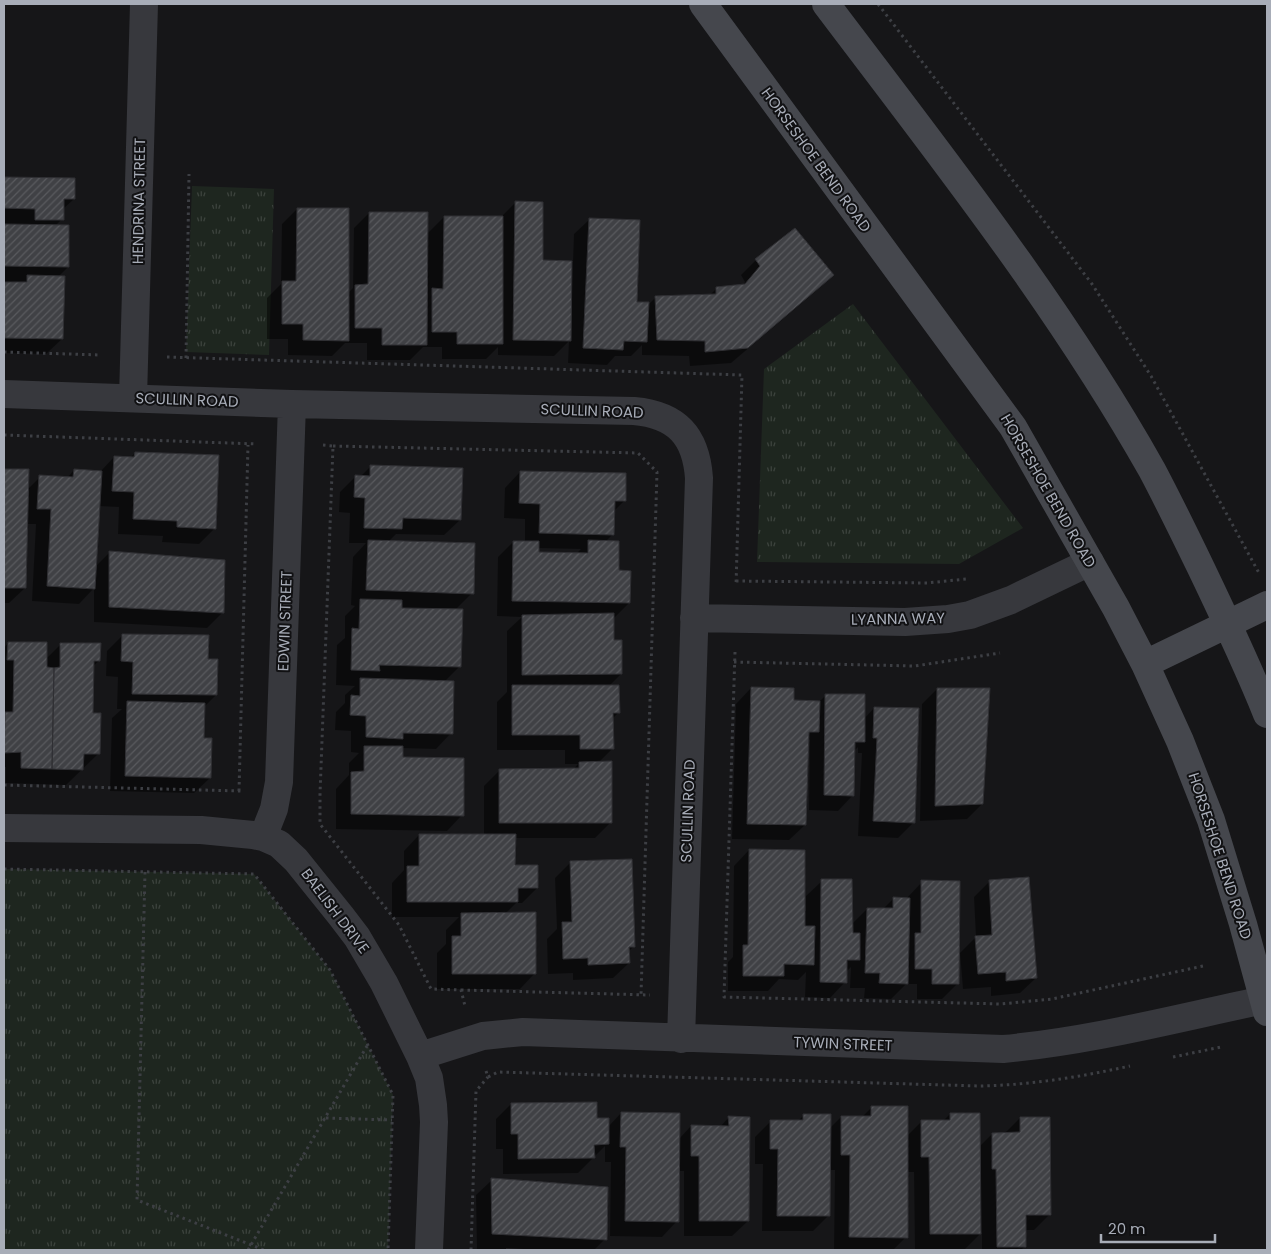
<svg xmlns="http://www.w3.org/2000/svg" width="1271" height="1254" viewBox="0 0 1271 1254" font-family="Poppins,sans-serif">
	<defs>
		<pattern id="park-tufts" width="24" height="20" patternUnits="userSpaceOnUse" patternTransform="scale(1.25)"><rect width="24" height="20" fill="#1e261f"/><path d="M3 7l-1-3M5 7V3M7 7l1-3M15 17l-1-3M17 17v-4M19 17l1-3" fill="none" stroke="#3c433d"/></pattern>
		<pattern id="building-hatch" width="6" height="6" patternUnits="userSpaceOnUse" patternTransform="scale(1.25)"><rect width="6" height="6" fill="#404145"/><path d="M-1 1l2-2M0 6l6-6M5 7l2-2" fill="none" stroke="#595a5e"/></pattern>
	</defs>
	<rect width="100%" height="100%" fill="#161618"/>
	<path fill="url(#park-tufts)" d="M192 186 274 189 269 355 186 352Z
		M853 304 1023 528 959 564 757 562 764 369Z
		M4 869 254 874 330 970 393 1095 388 1250H4Z"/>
	<path fill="#0007" fill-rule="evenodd" d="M4 178 73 180 74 199 62 210V219L55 226 68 267 58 277 62 339 46 354 4 353Z
		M516 202 541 261 573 262 574 234 590 219 635 303 649 304 656 297 710 295 717 288 743 286 745 282 741 275 756 260 833 275 817 290 731 363 690 366 689 356 642 355V345L631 356H615L607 365 568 363 569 341 554 356 498 355V347L486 359H442V347H423L410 360H367V343H345L332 356 288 355V339H267V298L281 284 282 224 297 209 348 293 353 288 354 228 369 213 426 235 444 217H501Z
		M135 453 214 529 199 544 162 542 163 536 118 534 119 507 98 506 95 567 109 553 223 612 207 628 94 622V588L79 604 32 601 36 524H26L25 588 9 603H4V470H27V490L40 477 67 478 74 470 100 472 114 457 130 458Z
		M371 466 460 520 444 535 396 534 388 542 472 593 455 610 460 666 444 682 451 733 436 749 402 748V758L462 815 447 831 336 829V789L349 775V763L359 753 351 752V731L335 730 336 712 345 703V695L355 686 336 685 337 645 345 638V616L355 606 351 605 353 557 366 543H349L350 513 339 512 340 492 355 477H360Z
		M520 472 625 500 614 511 613 534 605 542 629 603 614 618 613 641 621 674 609 686 618 713 612 719V749L598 763 611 822 595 838H514V866L537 888 522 903H516L505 914 535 973 520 989H437V953L446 944V930L459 917H392V883L404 870V851L419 835H484V786L500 770H573L578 764H565V750H497V702L507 692V631L522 617 497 616 498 557 513 542H525V519L504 518 505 488ZM538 548 581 549 576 554 537 553Z
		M123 635 216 695 204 707 203 739 210 778 194 793 110 791 112 718 122 709H117L118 677 106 676 107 651Z
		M8 643 46 659 61 644 99 661 92 667V714L99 753 66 785 6 783V767H4V648Z
		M751 688 793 701 819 702 826 695 864 719 874 708 914 822 898 838 858 836 862 753H858V747L854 751 853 795 838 811 809 810 810 739 807 742 805 825 789 840 732 839 736 704Z
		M937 689 982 804 967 819 920 821 922 704Z
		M749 850 804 911H806V896L822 881 851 925 867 909H883L893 899H906L922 882 958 983 942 999H917V984H906L891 999 864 998 865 988H850L851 967 845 973V982L830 998 805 997 806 972 798 980 779 979 768 991H728V962L733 957 734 866Z
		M570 863 634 946 628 952 629 963 613 978 573 980V973L548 974 547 939 557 929 555 878Z
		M989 882 1036 978 1020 993 991 996V987L963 989 960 953 976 937 974 897Z
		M511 1104 596 1119 608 1127 621 1113 679 1139 691 1126 720 1127 729 1117 748 1221 732 1236H684V1171H678L677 1221 662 1237 610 1236 611 1162H605V1146L578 1173 503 1174V1149H496V1119Z
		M872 1107 907 1136 921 1122 943 1121 950 1114 979 1147 992 1134H1004L1020 1118 1050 1214 1034 1230H1025V1246L1021 1250H982V1232L965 1249H915L914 1172H906V1237L893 1250H834L835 1170H829V1215L813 1231H762L763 1164H755V1137L771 1121H798L804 1115 830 1128 841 1117H862Z
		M492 1180 605 1239 594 1250 477 1249 476 1195Z"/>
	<path fill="url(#building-hatch)" stroke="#303034" d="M4 177 75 178V199H64V220H35V209L4 208Z
		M515 201 543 202V260L572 261 571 341 513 340Z
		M297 208H349V341L303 340V324H282V281H296Z
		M369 212H428L427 345H382V328H355V285L368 284Z
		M444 216H503V344H457V332H432V288L443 289Z
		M589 218 640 220 637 302H649L647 342 624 341 623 350 583 348Z
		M4 224 69 225V267L4 266Z
		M795 228 834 275 748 348 705 352V341L657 340 655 296 716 294V287L745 284 760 266 755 259Z
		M27 275 65 276 63 339 4 338V282H27Z
		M135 452 219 455 216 529 177 527V521L133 519 134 492 112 491 114 456 134 457Z
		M370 465 463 468 461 520 403 518 402 529 364 528 365 498 354 497 355 475 370 476Z
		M4 469H29L26 588H4Z
		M74 469 102 471 95 589 47 586 51 509H37L39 475 73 477Z
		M520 471 626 473V501H615L614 535 539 533 540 504 519 503Z
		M368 540 475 543 474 594 366 590Z
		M588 540 619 541V570L631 571 630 603 512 601 513 541H539V552L588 553Z
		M109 551 225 560 224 613 109 607Z
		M360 599 402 600V608L463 609 461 667 379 665 380 671 351 670 352 628 359 629Z
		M614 613V640H622V674L522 675V615Z
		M122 634 209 635 208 659H218L217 695 132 694 133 662 121 661Z
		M8 642H47V667L54 668 52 769 21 768V752L4 753 5 712H13L14 660H7Z
		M60 643H101L100 661H94L93 713H101L100 754H84L83 770 52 769 54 668 60 667Z
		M360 678 454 681 453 734 403 733V739L366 737V716L350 715 351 695 360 696Z
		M512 685H619L620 713H613L614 749H580V735H512Z
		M751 687 794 688V700L820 701 819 732H809L806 825 747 824Z
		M937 688H990L983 804 935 806Z
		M825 694H865V742H855L854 796 824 795Z
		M127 701 205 703 204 738H212L211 778 125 776Z
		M874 707 919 708 915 823 873 821 877 738H873Z
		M364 746H403V757L464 758V816L351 814V772L364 771Z
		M612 761V823H499V769L579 768V762Z
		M419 834H516L515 865H538V888H518V902H407V866H419Z
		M749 849 805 850V926H815L814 965 784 964V976H743V945H748Z
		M632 859 635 947H629L630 963 588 965V958L563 959 562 922H572L570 861Z
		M1029 877 1037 978 1006 981V972L978 974 975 936 992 935 989 880Z
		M821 879H852L853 933H860V960H847V983L820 982Z
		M921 880 960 881 959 984H932V969H915V933H921Z
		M893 897 910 898 908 984 879 983 880 973H865L867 908H893Z
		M536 912V974H452V936H461V913Z
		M597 1102V1118H609V1144L594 1145 595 1158 518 1159V1134H511V1103Z
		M871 1106H908V1238L849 1237 850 1155H841V1116H871Z
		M621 1112 680 1113 679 1222 625 1221 626 1147H620Z
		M950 1113H980L981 1234H930L929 1157H921V1120H950Z
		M803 1114H831L830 1216H777L778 1149H770V1120H803Z
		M728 1116 750 1117 749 1221H699V1156H691V1125L729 1126Z
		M1020 1117H1050L1051 1215H1026V1247H997L996 1169H992V1133L1020 1132Z
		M491 1178 608 1187 607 1240 492 1234Z
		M506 1249 542 1250H506Z"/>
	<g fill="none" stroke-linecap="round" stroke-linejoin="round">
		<path stroke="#3d3f44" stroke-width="3" stroke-dasharray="2.5 4" stroke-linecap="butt" d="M878 4 1092 284 1151 376 1259 573
			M4 352 101 355
			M167 357 742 375 736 586
			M186 358 189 174
			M4 435 257 444
			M323 445 333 446 320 794V824L399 925 431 989 461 990 465 1006
			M333 446 638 453 657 472 641 995
			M736 581 927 583 966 579
			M735 652 724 997 1001 1004 1052 999 1203 966
			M734 662 915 666 1000 653
			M4 785 241 791
			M239 791 248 445
			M4 869 254 874 330 970 393 1095 388 1250
			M145 872 137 1200 264 1250
			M461 990 650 995
			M1173 1057 1221 1047
			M486 1071 488 1077 498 1072 980 1086C1031 1085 1080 1077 1130 1066
			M326 1118 392 1120
			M248 1250 367 1046
			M471 1250 476 1091 488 1077"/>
		<path stroke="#37383d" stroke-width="28" d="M4 394 292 404 634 411C677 415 696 436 699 478L681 1039
			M133 398 144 4
			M694 618 905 622 948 619 970 615 1011 600 1090 562
			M4 828 201 830 253 835 263 837 279 844 296 860 341 916 357 937 384 983 420 1056 429 1078 433 1105 434 1122 429 1250
			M263 837 274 809 279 782 292 404
			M420 1056 483 1036 523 1032 1003 1049C1091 1041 1178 1018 1264 1000"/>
		<path stroke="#45474d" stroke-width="28" d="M703 4 1013 427 1116 608 1145 664 1180 741 1211 820 1243 924 1267 1012
			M826 4C940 155 1059 305 1152 470 1169 502 1185 535 1201 568 1224 616 1247 664 1267 714
			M1145 664 1267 605"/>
	</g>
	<g text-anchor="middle" stroke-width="4" stroke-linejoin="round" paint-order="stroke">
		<g font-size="15" fill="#a8adb8" stroke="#111113">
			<text transform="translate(816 160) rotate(54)" y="5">HORSESHOE BEND ROAD</text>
			<text transform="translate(139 201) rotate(-89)" y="5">HENDRINA STREET</text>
			<text transform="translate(187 400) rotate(2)" y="5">SCULLIN ROAD</text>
			<text transform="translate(592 411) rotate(2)" y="5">SCULLIN ROAD</text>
			<text transform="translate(1048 491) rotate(60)" y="5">HORSESHOE BEND ROAD</text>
			<text transform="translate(898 619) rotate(-1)" y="5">LYANNA WAY</text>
			<text transform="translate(285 621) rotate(-88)" y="5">EDWIN STREET</text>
			<text transform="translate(688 811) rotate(-88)" y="5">SCULLIN ROAD</text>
			<text transform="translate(1220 856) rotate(72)" y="5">HORSESHOE BEND ROAD</text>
			<text transform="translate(335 911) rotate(53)" y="5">BAELISH DRIVE</text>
			<text transform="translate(843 1044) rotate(2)" y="5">TYWIN STREET</text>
		</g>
	</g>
	<rect width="1271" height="1254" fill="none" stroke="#a8adb8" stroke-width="10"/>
	<path d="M1101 1234v8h114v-8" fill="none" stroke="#a8adb8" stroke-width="2.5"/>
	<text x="1108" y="1234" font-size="15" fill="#a8adb8" stroke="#111113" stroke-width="4" paint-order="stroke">20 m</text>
</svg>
